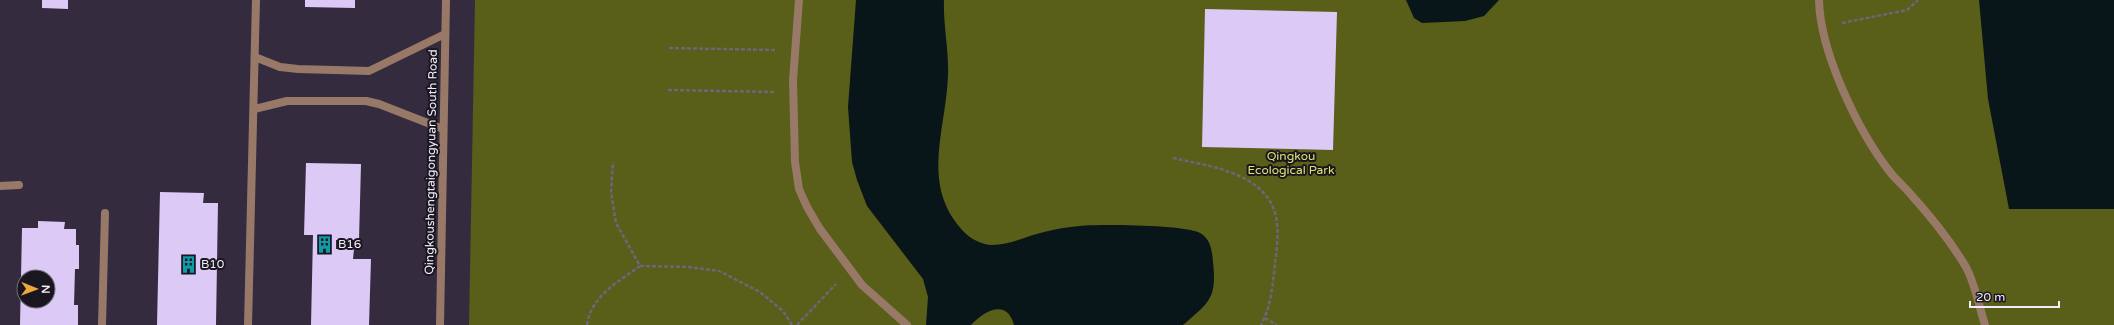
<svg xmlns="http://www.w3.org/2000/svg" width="2114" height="325" viewBox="0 0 2114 325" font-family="'Varela Round',sans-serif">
	<rect width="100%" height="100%" fill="#342b3f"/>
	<path fill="#595e18" d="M475 0H2114V325H469Z"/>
	<path fill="#081619" d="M856 0H944C943 25 949 50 948 75 946 132 919 186 965 233 971 239 983 245 992 245 1011 245 1026 236 1044 232 1055 229 1068 227 1080 226 1100 224 1185 225 1200 233 1211 239 1212 251 1213 262 1217 299 1209 302 1183 325H1014C1007 298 984 311 971 325H926L928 297 923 279 867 206 857 180 852 162 848 107Z
		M1406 0H1499L1484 16 1465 21 1422 23 1414 18Z
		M1979 0H2114V209H2009L1988 99Z"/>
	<path fill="#ddc9f6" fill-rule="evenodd" d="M42 0H68V9L42 8Z
		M305 0H355V8L305 7Z
		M1205 9 1337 12 1333 150 1202 147Z
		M306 163 361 164 359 240H336V249H354L353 259H371L369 325H311L313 235H304Z
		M160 192 204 193 203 203H218L216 325H157Z
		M38 221 65 222 64 229H76V245H79V269H75L74 305H78V325H20L22 228H38ZM24 277H48V301H24Z"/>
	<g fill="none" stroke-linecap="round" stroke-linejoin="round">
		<path stroke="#6e6678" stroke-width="2.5" stroke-dasharray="4 2" stroke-linecap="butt" d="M1842 23 1907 10 1918 0
			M669 48 776 50
			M668 90 774 92
			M1173 158C1209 166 1267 173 1276 217 1279 232 1277 248 1275 263 1273 283 1271 307 1261 325
			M640 266 688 267 719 271 760 292 783 311 792 325
			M1265 318 1277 325
			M587 325C591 296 618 282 640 266L616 223 611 192 613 162
			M797 325 836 284"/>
		<path stroke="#987967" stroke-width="8" d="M799 0 793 80 795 162 799 189 807 207 820 229 862 285 907 325
			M1819 0C1820 52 1858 131 1890 172 1897 181 1906 188 1913 197 1932 218 1951 242 1966 267 1975 284 1979 306 1985 325
			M255 57 280 67 298 69 369 71 445 34
			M254 109 287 101H366L379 104 443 129
			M102 325 105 213
			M248 325 256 0"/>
		<path stroke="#987967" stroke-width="8" d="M0 186 19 185
			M440 325 446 0"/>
	</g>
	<defs>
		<symbol id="building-bare" viewBox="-9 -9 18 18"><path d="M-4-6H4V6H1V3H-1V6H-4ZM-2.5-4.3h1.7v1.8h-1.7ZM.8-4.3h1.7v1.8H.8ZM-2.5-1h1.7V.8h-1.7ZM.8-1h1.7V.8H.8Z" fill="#0f9aa8" stroke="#1a161f" stroke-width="2.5" paint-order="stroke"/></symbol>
	</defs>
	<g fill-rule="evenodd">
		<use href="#building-bare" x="312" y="232" width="25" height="25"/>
		<use href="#building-bare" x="176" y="252" width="25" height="25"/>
	</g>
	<g text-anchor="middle" stroke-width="4" stroke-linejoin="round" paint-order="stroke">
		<g font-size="12" fill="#dbe574" stroke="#1a161f">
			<text x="1291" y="160">Qingkou<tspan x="1291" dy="14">Ecological Park</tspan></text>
		</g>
		<g font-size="12" fill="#f2edfa" stroke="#1a161f">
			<text transform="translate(431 162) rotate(-89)" y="4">Qingkoushengtaigongyuan South Road</text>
		</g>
		<g font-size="12" fill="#f2edfa" stroke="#1a161f" text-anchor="start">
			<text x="338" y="248">B16</text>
			<text x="201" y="268">B10</text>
		</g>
	</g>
	<g transform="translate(36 289) rotate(91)"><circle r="19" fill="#1a161f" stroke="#706c77"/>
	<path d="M0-3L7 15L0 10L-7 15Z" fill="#eca93a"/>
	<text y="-6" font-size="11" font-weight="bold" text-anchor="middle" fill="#f2edfa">N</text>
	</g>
	<path d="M1970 301v6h89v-6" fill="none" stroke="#f2edfa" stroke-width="2"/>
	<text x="1976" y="301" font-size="12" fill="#f2edfa" stroke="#1a161f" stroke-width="3" paint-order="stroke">20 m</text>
</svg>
